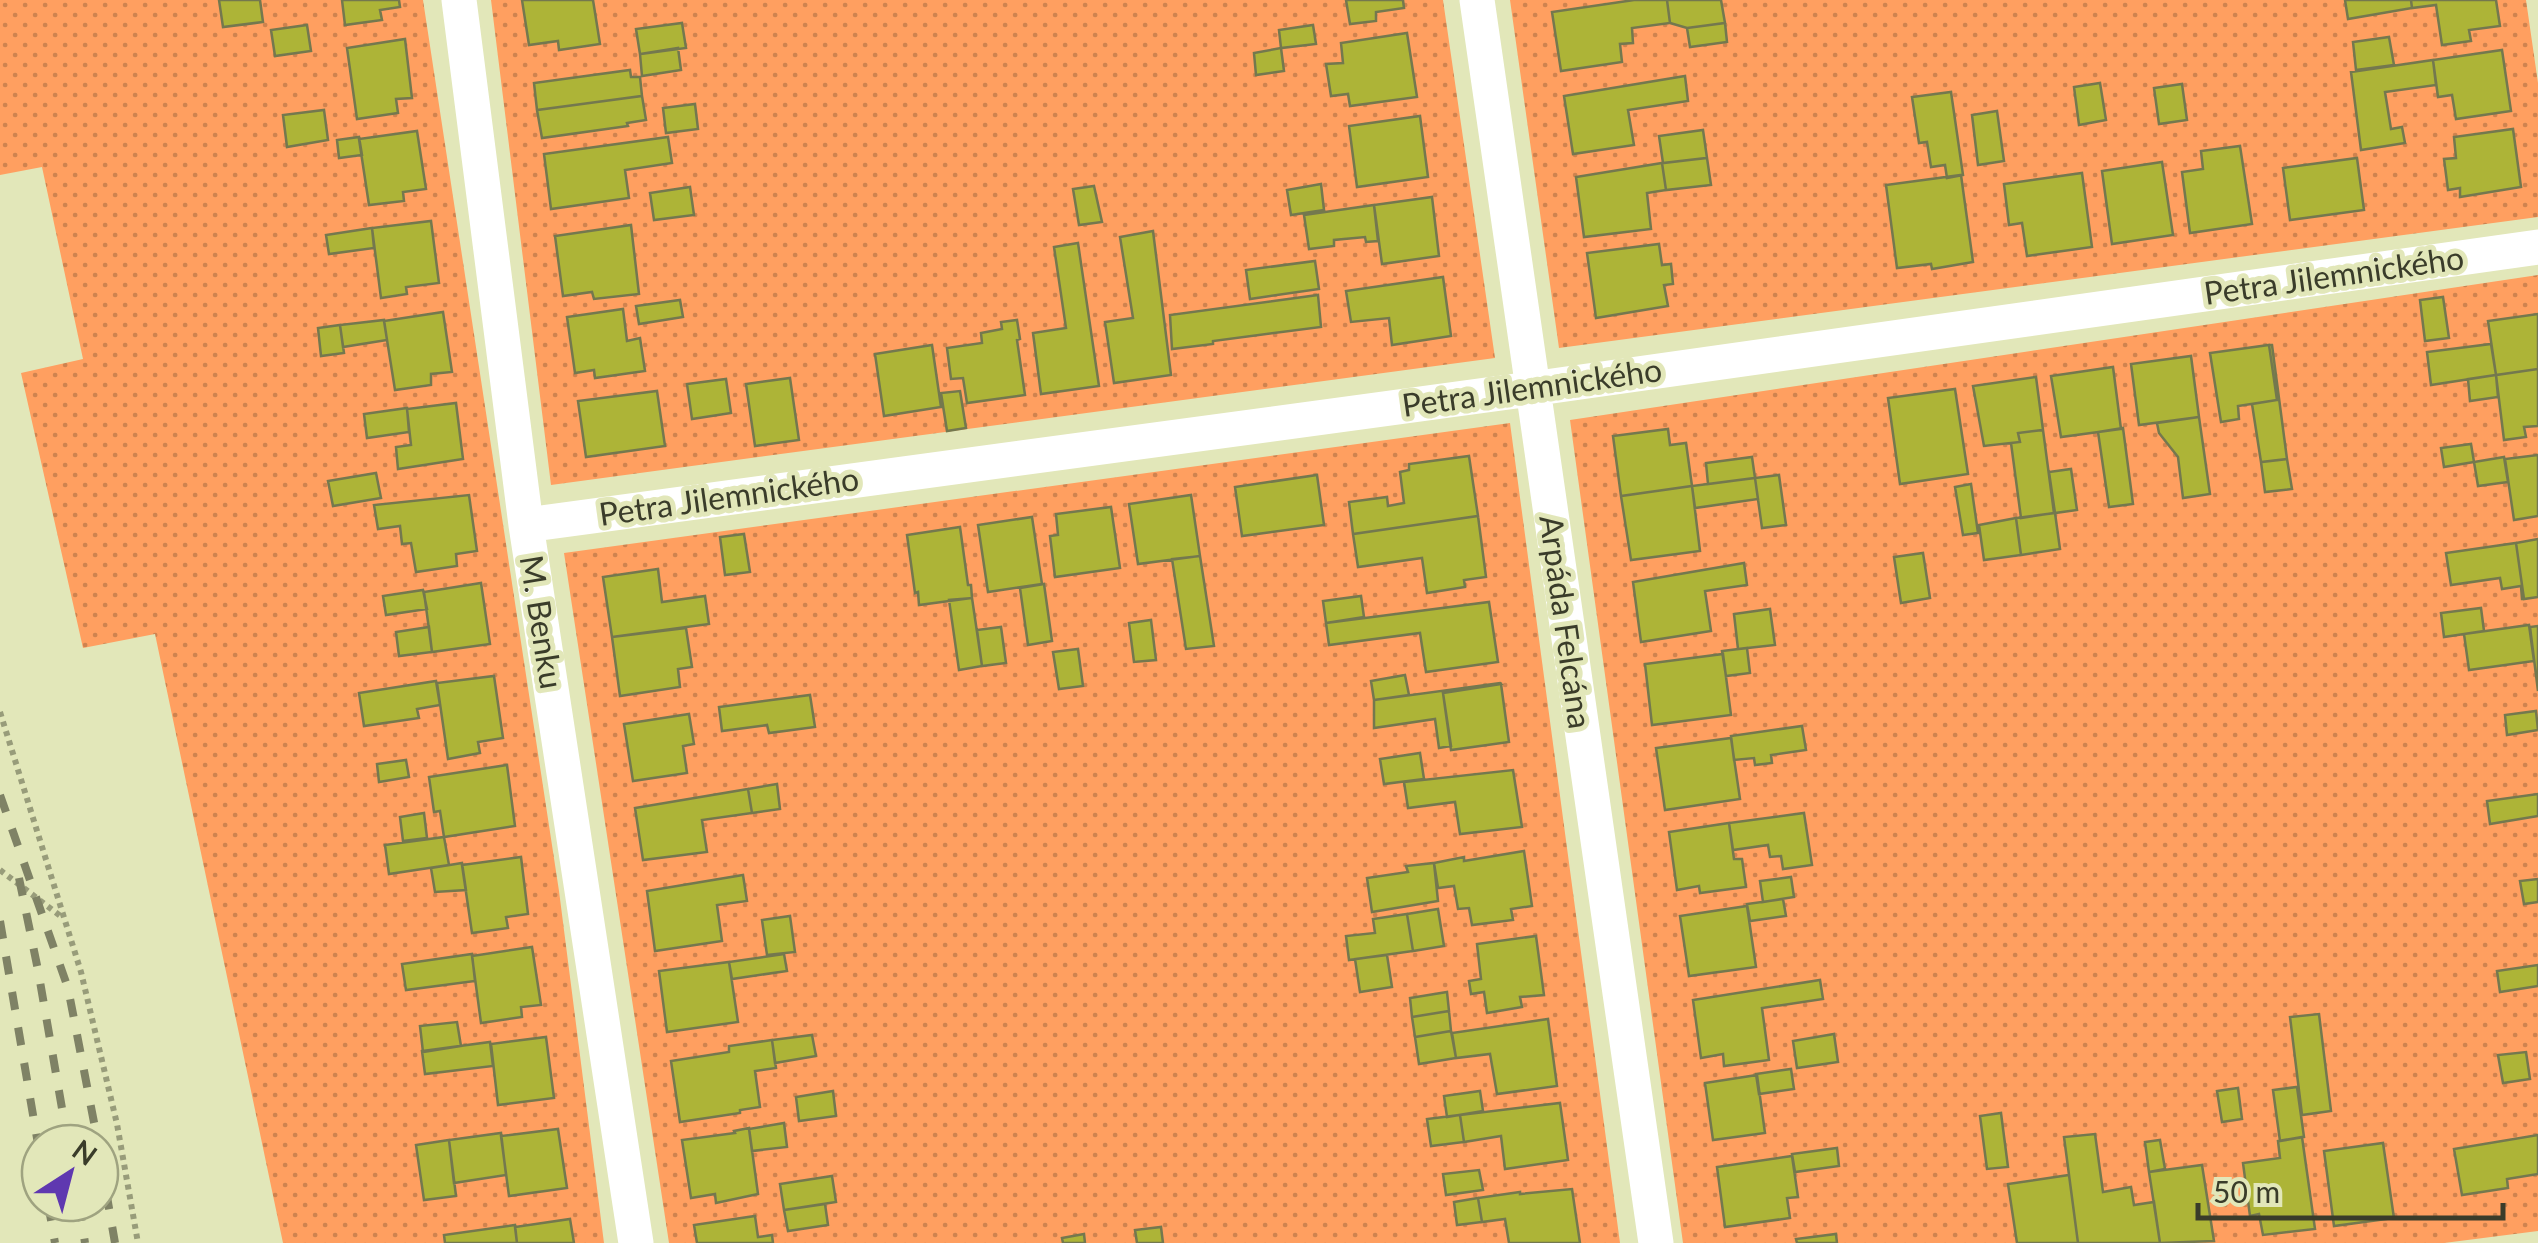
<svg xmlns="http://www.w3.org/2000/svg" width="2538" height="1243" viewBox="0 0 2538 1243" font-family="Lato,sans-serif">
	<defs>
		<pattern id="garden-dots" width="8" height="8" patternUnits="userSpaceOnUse" patternTransform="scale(2.5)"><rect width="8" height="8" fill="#ff9f60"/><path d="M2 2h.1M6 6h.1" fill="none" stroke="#cf834f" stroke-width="1.8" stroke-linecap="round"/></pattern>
	</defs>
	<rect width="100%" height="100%" fill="#e2e7b9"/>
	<path fill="url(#garden-dots)" d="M0 0H423L559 891 604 1243H283L155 634 83 648 21 373 83 359 42 167 0 175Z
		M491 0H1443L1495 358 551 485Z
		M1510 0H2526L2538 83V217L1559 348Z
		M2538 275V1231L2444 1243H1683L1570 420Z
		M1510 423 1620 1243H669L564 553Z"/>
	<path fill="#adb437" stroke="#74784e" stroke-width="2.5" d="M219 0H260L263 22 223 27Z
		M342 0H399L400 7 380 10 382 20 345 25Z
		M522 0H593L600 44 559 50 558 41 529 45Z
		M1346 0H1403L1404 8 1376 12V21L1350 24Z
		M1634 0H1667L1670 23 1632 28 1633 43 1620 44 1622 62 1561 71 1552 12Z
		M1667 0H1721L1725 23 1687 28 1670 23Z
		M2345 0H2411L2412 8 2348 19Z
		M2411 0H2496L2500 26 2469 30 2471 41 2442 45 2436 5 2412 8Z
		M682 23 686 48 640 54 636 29Z
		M1725 23 1727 42 1690 47 1687 28Z
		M307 25 311 51 275 56 271 30Z
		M1313 25 1316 44 1281 48 1279 30Z
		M1407 33 1417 97 1350 106 1348 94 1331 96 1326 64 1343 63 1341 43Z
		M2389 37 2394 65 2356 70 2353 42Z
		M405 39 412 98 396 99 398 113 357 119 347 48Z
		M678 48 681 70 642 76 640 54Z
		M1281 48 1284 71 1256 75 1254 53Z
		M2502 50 2511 111 2456 119 2452 95 2438 97 2433 60Z
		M2433 60 2436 85 2385 92 2391 129 2402 127 2405 143 2361 150 2351 72Z
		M630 70 631 77H640L642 96 537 110 534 83Z
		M1685 76 1688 101 1628 110 1634 145 1573 154 1564 96Z
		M2100 83 2106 120 2079 125 2074 87Z
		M2182 84 2187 120 2159 124 2154 88Z
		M1951 92 1963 175 1947 178 1945 165 1931 167 1927 142 1919 143 1912 97Z
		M642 96 646 120 627 123 628 126 542 138 537 110Z
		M695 104 698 129 666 133 663 108Z
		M324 110 328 140 287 147 283 115Z
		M1997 111 2004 161 1978 165 1972 115Z
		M1420 116 1428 177 1357 187 1349 126Z
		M2513 129 2521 187 2460 197V188L2448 190 2444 159 2456 158 2454 137Z
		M1703 130 1707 158 1663 163 1659 136Z
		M417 131 426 189 403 192 404 201 369 205 359 139Z
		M359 137 362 155 339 158 337 140Z
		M668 137 672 163 625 170 629 198 551 209 544 154Z
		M2240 146 2252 224 2190 233 2182 172 2203 169 2201 151Z
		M1707 158 1711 185 1666 190 1662 163Z
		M2357 158 2364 210 2290 220 2283 168Z
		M2162 162 2173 235 2112 244 2102 171Z
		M1662 163 1666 190 1647 193 1651 229 1584 237 1576 177Z
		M2082 173 2092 247 2027 256 2022 223 2009 225 2004 184Z
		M1961 175 1973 262 1932 269 1931 264 1897 268 1886 185Z
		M1321 184 1324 210 1291 215 1287 190Z
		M1094 186 1102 222 1079 225 1073 189Z
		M690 187 694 215 654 220 650 193Z
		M1432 197 1439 256 1382 264 1374 205Z
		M1374 205 1378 241 1366 242 1365 237 1334 240V246L1309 249 1304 215Z
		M431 221 439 283 406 287 407 294 381 298 372 228Z
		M631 225 639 294 594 299 592 292 563 296 555 236Z
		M372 228 374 248 329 254 326 235Z
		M1153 231 1171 375 1114 383 1105 322 1133 318 1120 237Z
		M1078 243 1099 386 1041 394 1033 333 1066 328 1054 247Z
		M1659 244 1662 265 1671 264 1673 284 1664 285 1668 306 1596 318 1587 253Z
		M1315 261 1319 289 1250 299 1246 270Z
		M1443 277 1451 336 1392 345 1389 318 1351 322 1346 291Z
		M1318 295 1321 327 1213 341V344L1172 349 1170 315Z
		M2443 297 2449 338 2425 341 2420 300Z
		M680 300 683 317 639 324 636 306Z
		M623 309 627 341 640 338 645 371 595 378 594 370 575 373 567 317Z
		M443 312 452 372 431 374V385L395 390 384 321Z
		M2538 314V369L2496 375 2488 321Z
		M384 320 387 340 343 347 340 325Z
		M1017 320 1020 339 1017 340 1025 395 967 403 963 378 951 379 947 348 982 343 981 333 1002 329 1001 322Z
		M340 325 344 353 321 356 318 328Z
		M2491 344 2496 375 2431 385 2427 352Z
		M932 345 941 407 884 416 875 354Z
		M2269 345H2272L2287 459 2261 462 2252 404 2277 400Z
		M2269 345 2277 400 2238 406 2239 419 2221 422 2210 353Z
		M2191 356 2199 417 2139 425 2131 364Z
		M2113 367 2121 429 2061 437 2051 376Z
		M2538 369V426L2524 427 2526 437 2504 440 2496 375Z
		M2496 375 2498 397 2470 401 2468 379Z
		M2036 377 2043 430 2018 433 2020 442 1984 446 1973 386Z
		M790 378 799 440 755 446 746 384Z
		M726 379 731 413 692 419 687 384Z
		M1955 389 1968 474 1900 484 1888 398Z
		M657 391 665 446 586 457 578 401Z
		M960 391 966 428 947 431 941 393Z
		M456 403 463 459 398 469 396 447 411 445 407 409Z
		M407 408 409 432 367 438 364 414Z
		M2199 417 2210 494 2183 498 2178 457 2159 433 2157 423Z
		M2123 428 2133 504 2109 507 2098 432Z
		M1668 429 1670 445 1686 443 1692 486 1621 496 1613 436Z
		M2043 430 2054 513 2021 518 2011 443 2020 442 2018 433Z
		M2471 444 2474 462 2444 467 2441 448Z
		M2538 455V516L2514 520 2505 459Z
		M1469 456 1478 516 1353 534 1349 502 1387 497 1388 506 1404 503 1400 472 1409 470V464Z
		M1752 457 1755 478 1708 484 1706 463Z
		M2504 457 2508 482 2478 486 2474 462Z
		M2287 459 2292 489 2265 492 2261 462Z
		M2071 469 2077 510 2055 513 2049 472Z
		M376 473 381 498 333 506 328 481Z
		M1317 475 1324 525 1242 536 1235 487Z
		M1779 475 1786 525 1762 528 1755 478Z
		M1755 478 1758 499 1695 508 1692 486Z
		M1971 484 1978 533 1963 535 1955 487Z
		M1692 486 1700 551 1631 560 1621 496Z
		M469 495 477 551 456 554 457 566 416 572 411 543 402 544 400 526 378 529 374 505Z
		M1191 495 1200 556 1138 564 1129 504Z
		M1111 507 1120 568 1055 577 1050 536 1058 535 1056 514Z
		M2055 513 2060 549 2021 555 2016 518Z
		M1478 516 1486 577 1464 580 1465 587 1427 593 1422 558 1358 567 1353 534Z
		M1032 517 1042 584 988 592 978 525Z
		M2016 518 2021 555 1984 560 1979 525Z
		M960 527 968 585H971L972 598 919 605 918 592 915 593 907 535Z
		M744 534 750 572 725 575 720 537Z
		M2538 539V597L2524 599 2516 543Z
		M2516 543 2524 599H2522L2521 586 2502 589 2500 578 2451 585 2446 553Z
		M1923 553 1930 598 1901 603 1894 557Z
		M1200 556 1214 646 1186 649 1172 559Z
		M1744 563 1747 585 1705 591 1711 631 1641 642 1633 582Z
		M658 569 662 602 705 596 709 624 612 637 603 577Z
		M481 583 490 644 432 652 424 592Z
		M1044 584 1052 641 1028 645 1020 588Z
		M423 590 427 609 386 615 383 596Z
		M1361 596 1364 617 1326 623 1323 601Z
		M972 598 982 666 959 670 949 600Z
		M1489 602 1498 662 1426 672 1420 633 1329 645 1326 623Z
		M2481 608 2484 631 2444 637 2441 613Z
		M1770 609 1775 645 1738 649 1734 614Z
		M1151 620 1156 660 1134 662 1129 623Z
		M2529 625 2534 661 2469 670 2464 634Z
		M2538 626V691L2530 627Z
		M429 627 432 652 399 656 396 632Z
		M1001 627 1006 663 982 666 977 630Z
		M686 628 692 667 678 669 680 687 620 696 612 637Z
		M1747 648 1750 673 1726 676 1722 651Z
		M1078 649 1083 686 1059 689 1053 652Z
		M1723 654 1731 715 1652 725 1645 664Z
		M1405 675 1409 695 1374 700 1371 681Z
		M494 676 503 738 478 742 480 753 448 759 437 683Z
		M436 681 440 705 417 709 419 718 364 726 359 693Z
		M1500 683 1501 684 1443 693 1451 746 1439 748 1435 719 1374 728V700Z
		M1501 684 1509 742 1451 750 1443 693Z
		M810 695 815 727 769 733 767 725 722 731 719 707Z
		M2536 711 2538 730 2507 735 2505 715Z
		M689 714 694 744 683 746 687 773 633 781 624 724Z
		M1802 726 1806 750 1771 755 1772 763 1755 765 1754 758 1734 760 1731 736Z
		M1731 738 1740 799 1665 810 1656 748Z
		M1420 753 1424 779 1384 784 1380 759Z
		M406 760 409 777 379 782 377 764Z
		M507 765 515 826 444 837 440 811 434 812 429 777Z
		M1513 770 1522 827 1460 834 1455 802 1408 808 1404 782Z
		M777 784 780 809 752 813 748 789Z
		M748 789 752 813 702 820 707 852 643 860 635 808Z
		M2538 794V816L2490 824 2487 801Z
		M424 813 427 838 403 841 400 817Z
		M1804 813 1812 865 1783 869 1781 856 1770 857 1768 845 1733 850 1729 823Z
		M1729 823 1734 859H1742L1746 887 1700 893 1699 886 1677 890 1669 832Z
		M444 837 449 865 389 874 385 845Z
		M1524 851 1532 906 1511 909 1513 920 1472 925 1469 908 1458 909 1454 886 1438 888 1434 863 1464 857V861Z
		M521 857 528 914 506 917 508 928 472 933 462 865Z
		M462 863 466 890 435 892 431 868Z
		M1434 863 1438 901 1372 912 1367 878 1408 872 1406 866Z
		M743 875 747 901 717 905 722 941 655 951 647 891Z
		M1791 877 1794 897 1763 902 1760 881Z
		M2538 879V902L2524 904 2520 881Z
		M1783 899 1786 916 1750 921 1747 904Z
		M1747 906 1756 967 1689 976 1680 916Z
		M1438 909 1444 946 1413 951 1407 914Z
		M1407 914 1413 951 1349 960 1346 936 1375 933 1373 919Z
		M790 916 795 952 767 955 762 920Z
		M1536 936 1544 995 1520 997 1522 1007 1487 1013 1484 992 1471 994 1469 981 1481 979 1477 944Z
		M532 947 541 1005 521 1007 522 1017 481 1023 472 956Z
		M472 954 475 981 406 990 402 964Z
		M784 954 787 971 732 979 729 962Z
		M1387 955 1392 987 1360 992 1355 959Z
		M729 962 738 1022 667 1032 659 971Z
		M2538 965V986L2500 992 2497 971Z
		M1820 980 1823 999 1762 1008 1769 1060 1724 1066 1723 1054 1701 1058 1693 1000Z
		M1447 992 1449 1011 1412 1017 1410 998Z
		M1449 1011 1451 1031 1415 1037 1412 1017Z
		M2319 1014 2331 1111 2302 1115 2290 1017Z
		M1548 1019 1557 1086 1497 1094 1490 1054 1456 1058 1452 1033Z
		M457 1022 461 1046 423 1052 420 1026Z
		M1451 1031 1456 1058 1419 1064 1415 1037Z
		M1834 1034 1838 1062 1797 1068 1793 1041Z
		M812 1035 816 1056 775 1063 772 1040Z
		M546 1037 554 1098 498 1105 491 1044Z
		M772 1040 776 1068 755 1071 760 1107 740 1110V1113L680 1122 671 1061 729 1052V1046Z
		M490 1042 493 1066 425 1074 422 1051Z
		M2526 1052 2530 1079 2503 1083 2498 1055Z
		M1791 1069 1794 1089 1759 1094 1756 1074Z
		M1757 1075 1765 1133 1713 1140 1705 1083Z
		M2297 1087 2304 1137 2280 1141 2273 1090Z
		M2238 1088 2242 1119 2222 1122 2217 1091Z
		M833 1091 836 1116 799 1121 796 1097Z
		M1480 1091 1483 1111 1447 1117 1444 1096Z
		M1560 1103 1568 1160 1505 1169 1501 1136 1464 1142 1460 1115Z
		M2001 1113 2008 1167 1987 1169 1980 1116Z
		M1460 1115 1464 1142 1431 1146 1427 1119Z
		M784 1123 787 1147 752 1151 749 1129Z
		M749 1128 758 1194 716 1203 715 1194 691 1198 682 1140 735 1133 734 1131Z
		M558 1129 567 1188 509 1196 501 1136Z
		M501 1133 506 1175 454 1183 449 1140Z
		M2095 1134 2103 1192 2131 1187 2134 1205 2154 1202 2160 1243H2078L2064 1137Z
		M2538 1135V1174L2507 1179 2508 1188 2462 1195 2454 1149Z
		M2302 1137 2315 1229 2263 1235 2259 1214 2250 1216 2243 1163 2280 1158 2278 1141Z
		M449 1140 456 1196 424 1200 416 1145Z
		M2160 1140 2165 1169 2149 1172 2145 1142Z
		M2383 1143 2394 1218 2334 1226 2324 1151Z
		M1837 1148 1839 1166 1795 1172 1792 1154Z
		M1792 1156 1798 1197 1787 1198 1790 1218 1725 1227 1717 1167Z
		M2202 1165 2214 1241 2160 1243 2149 1172Z
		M1479 1170 1483 1190 1446 1195 1443 1174Z
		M2069 1175 2078 1243H2017L2008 1184Z
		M832 1176 836 1202 784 1210 780 1184Z
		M1572 1189 1580 1243H1509L1505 1219 1482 1222 1478 1198 1520 1192V1194Z
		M1478 1198 1482 1222 1457 1225 1454 1202Z
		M825 1204 828 1225 788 1231 784 1210Z
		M755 1216 758 1237 772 1235 773 1243H697L694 1225Z
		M570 1219 574 1243H517L515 1227Z
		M515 1225 517 1243H445L444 1235Z
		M1161 1227 1163 1243H1137L1135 1230Z
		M1084 1234 1085 1243H1063L1062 1238Z
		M1836 1234 1837 1243H1797L1796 1239Z"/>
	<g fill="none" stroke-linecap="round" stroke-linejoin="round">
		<path stroke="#989c7a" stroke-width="6" stroke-dasharray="5 5" stroke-linecap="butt" d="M0 712 81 972 117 1124 138 1243
			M0 870 63 918"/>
		<path stroke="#fff" stroke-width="35" d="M459 0 526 525 636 1243
			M1477 0 1656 1243
			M526 525 1531 389 2538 247"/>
		<path stroke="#7f8265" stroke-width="8" stroke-dasharray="18 18" stroke-linecap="butt" d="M0 795 68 988 98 1143
			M19 878 38 970 68 1143
			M0 921 40 1156
			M100 1156 115 1243
			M48 1203 55 1243
			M79 1203 85 1243"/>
	</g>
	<g text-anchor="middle" stroke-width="10" stroke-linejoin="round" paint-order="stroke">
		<g font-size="32" fill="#3a3c2a" stroke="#e2e7b9">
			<text transform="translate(2334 276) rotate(-8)" y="11">Petra Jilemnického</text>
			<text transform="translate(1532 388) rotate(-8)" y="11">Petra Jilemnického</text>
			<text transform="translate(729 497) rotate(-8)" y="11">Petra Jilemnického</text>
			<text transform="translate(541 622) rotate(81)" y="11">M. Benku</text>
			<text transform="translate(1565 622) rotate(82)" y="11">Arpáda Felcána</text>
		</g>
	</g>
	<g transform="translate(70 1173) rotate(36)"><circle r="48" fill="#e2e7b9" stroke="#9fa380" stroke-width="2.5"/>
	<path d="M0-8L18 38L0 25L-18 38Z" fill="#5f38b0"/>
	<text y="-15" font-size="28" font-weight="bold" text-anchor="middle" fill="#3a3c2a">N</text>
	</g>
	<path d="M2198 1203v15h305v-15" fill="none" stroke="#3a3c2a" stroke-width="5"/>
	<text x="2213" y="1203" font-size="30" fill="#3a3c2a" stroke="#e2e7b9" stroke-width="8" paint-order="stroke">50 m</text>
</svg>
